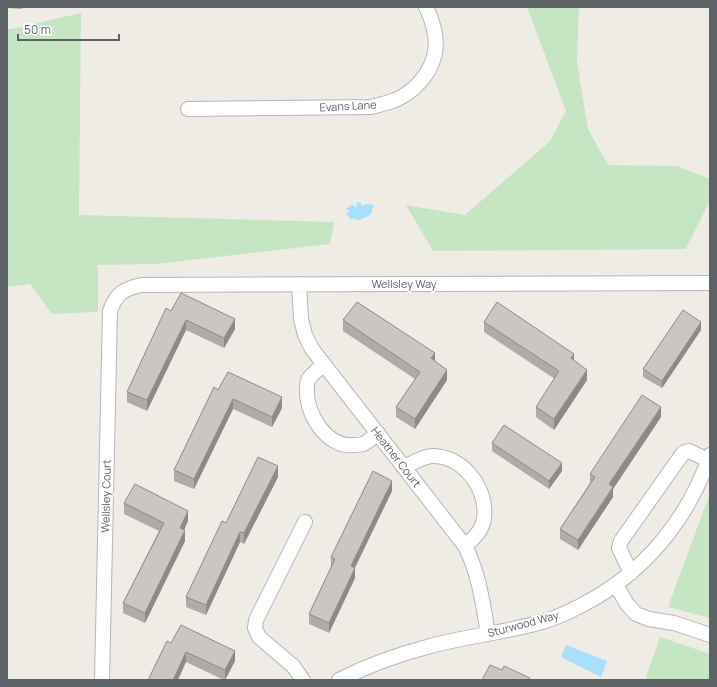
<svg xmlns="http://www.w3.org/2000/svg" width="717" height="687" viewBox="0 0 717 687" font-family="Manrope,sans-serif">
	<rect width="100%" height="100%" fill="#efece6"/>
	<path fill="#c6e6c3" d="M527 7H579L577 62 588 129 608 165 677 166 710 179V201L686 249 433 251 406 205 465 215 550 141 566 111Z
		M81 13 79 215 334 222 330 244 156 264 98 265V312L52 314 30 284 7 287V29H11Z
		M710 493V618L668 607Z
		M660 637 710 654V680H645Z"/>
	<path fill="#a8dffd" d="M359 202 361 203V206L367 204 370 205 372 204 374 207 372 208C373 214 370 215 366 217 362 218 361 220 357 220L354 218 351 220 346 213 349 212 350 211 349 210H346L350 205H353L356 207H357L356 203Z
		M566 645 607 661 601 677 561 657Z"/>
	<g fill="none" stroke-linecap="round" stroke-linejoin="round">
		<defs>
			<path id="minor" d="M188 109 371 107C379 105 388 103 395 100 405 96 413 90 420 82 441 58 439 34 426 7
				M299 284 301 319 305 335 312 349 465 546C479 573 483 604 488 634
				M324 364C320 368 311 375 308 380 307 382 307 386 307 389 305 413 327 448 353 445 356 445 360 445 363 444 368 442 373 437 378 433
				M404 467C413 463 423 456 433 456 463 456 488 489 484 518 483 530 474 538 465 546
				M631 573 619 548 621 541 683 453 689 451 708 460
				M616 585 627 604 636 614 649 619 674 623 710 635
				M102 680 110 311C116 294 123 289 141 285L710 283
				M303 680 293 666 259 637 255 628 256 620 305 522
				M339 680C367 666 396 655 427 647 465 636 504 633 542 622 556 618 569 612 582 605 643 574 688 520 710 455"/>
		</defs>
		<use href="#minor" stroke="#b3b6ba" stroke-width="16"/>
		<use href="#minor" stroke="#fff" stroke-width="14"/>
	</g>
	<path fill="#aeaba8" d="M7 7H22V9L7 8Z
		M171 311 235 329 224 348 186 330 147 411 127 402V392Z
		M343 320 435 360 447 380 415 429 396 417V407L415 379 343 331Z
		M484 322 574 360 587 380 554 430 536 417V407L555 379 484 332Z
		M701 330 662 388 643 377V369Z
		M218 390 282 408 272 427 233 409 194 489 174 481V470Z
		M661 417 613 489V497L578 550 560 539V529L590 483V474Z
		M492 443 562 471 549 489 492 451Z
		M278 477 244 544 240 542 206 615 186 607V597L226 523Z
		M392 491 355 567V578L329 633 309 624V614L331 567V557Z
		M124 503 188 521 184 530 185 541 145 623 123 613V603L159 531 124 514Z
		M171 643 235 661 225 680H224L186 662Z"/>
	<path fill="#8d8b88" d="M235 319V329L224 348V338Z
		M186 320V330L147 411V400Z
		M701 322V330L662 388V381Z
		M435 353V363L431 358Z
		M574 354V364L571 358Z
		M447 370V380L415 429V419Z
		M587 370V380L554 430V419Z
		M282 397V408L272 427V417Z
		M233 399V409L194 489V479Z
		M661 407V417L613 489V497L578 550V540L609 484Z
		M562 463V471L549 489V481Z
		M278 466V477L244 544V533Z
		M392 481V491L351 576V566Z
		M188 511V521L180 538V528Z
		M185 530V541L145 623V613Z
		M240 532V542L206 615V605Z
		M355 568V578L329 633V623Z
		M235 651V661L225 680V670Z
		M186 652V662L178 680H173Z"/>
	<path fill="#cac7c3" stroke="#8d8b88" d="M181 293 235 319 224 338 186 320 147 400 127 392 166 308 171 311Z
		M357 302 435 353 431 358 447 370 415 419 396 407 420 372 343 320Z
		M497 302 574 354 571 358 587 370 554 419 536 407 559 371 484 322Z
		M683 310 701 322 662 381 643 369Z
		M228 372 282 397 272 417 233 399 194 479 174 470 214 387 218 390Z
		M642 395 661 407 609 484 613 487 578 540 560 529 595 477 590 474Z
		M504 425 562 463 549 481 492 443Z
		M258 457 278 466 244 533 240 532 206 605 186 597 222 521 226 523Z
		M373 471 392 481 351 566 355 568 329 623 309 614 335 559 331 557Z
		M135 484 188 511 180 528 185 530 145 613 123 603 164 523 124 503Z
		M181 625 235 651 225 670 186 652 173 680H148L167 641 171 643Z
		M490 665 502 670 504 666 530 678 529 680H482Z"/>
	<g text-anchor="middle" stroke-width="3" stroke-linejoin="round" paint-order="stroke">
		<g font-size="11" fill="#5d6266" stroke="#fff">
			<text transform="translate(348 106) rotate(-3)" y="4">Evans Lane</text>
			<text x="404" y="288">Wellsley Way</text>
			<text transform="translate(396 457) rotate(52)" y="4">Heather Court</text>
			<text transform="translate(106 496) rotate(-89)" y="4">Wellsley Court</text>
			<text transform="translate(523 624) rotate(-15)" y="4">Sturwood Way</text>
		</g>
	</g>
	<rect width="717" height="687" fill="none" stroke="#5d6266" stroke-width="16"/>
	<path d="M18 34v6h101v-6" fill="none" stroke="#5d6266" stroke-width="2"/>
	<text x="24" y="34" font-size="12" fill="#5d6266" stroke="#ffffff" stroke-width="3" paint-order="stroke">50 m</text>
</svg>
